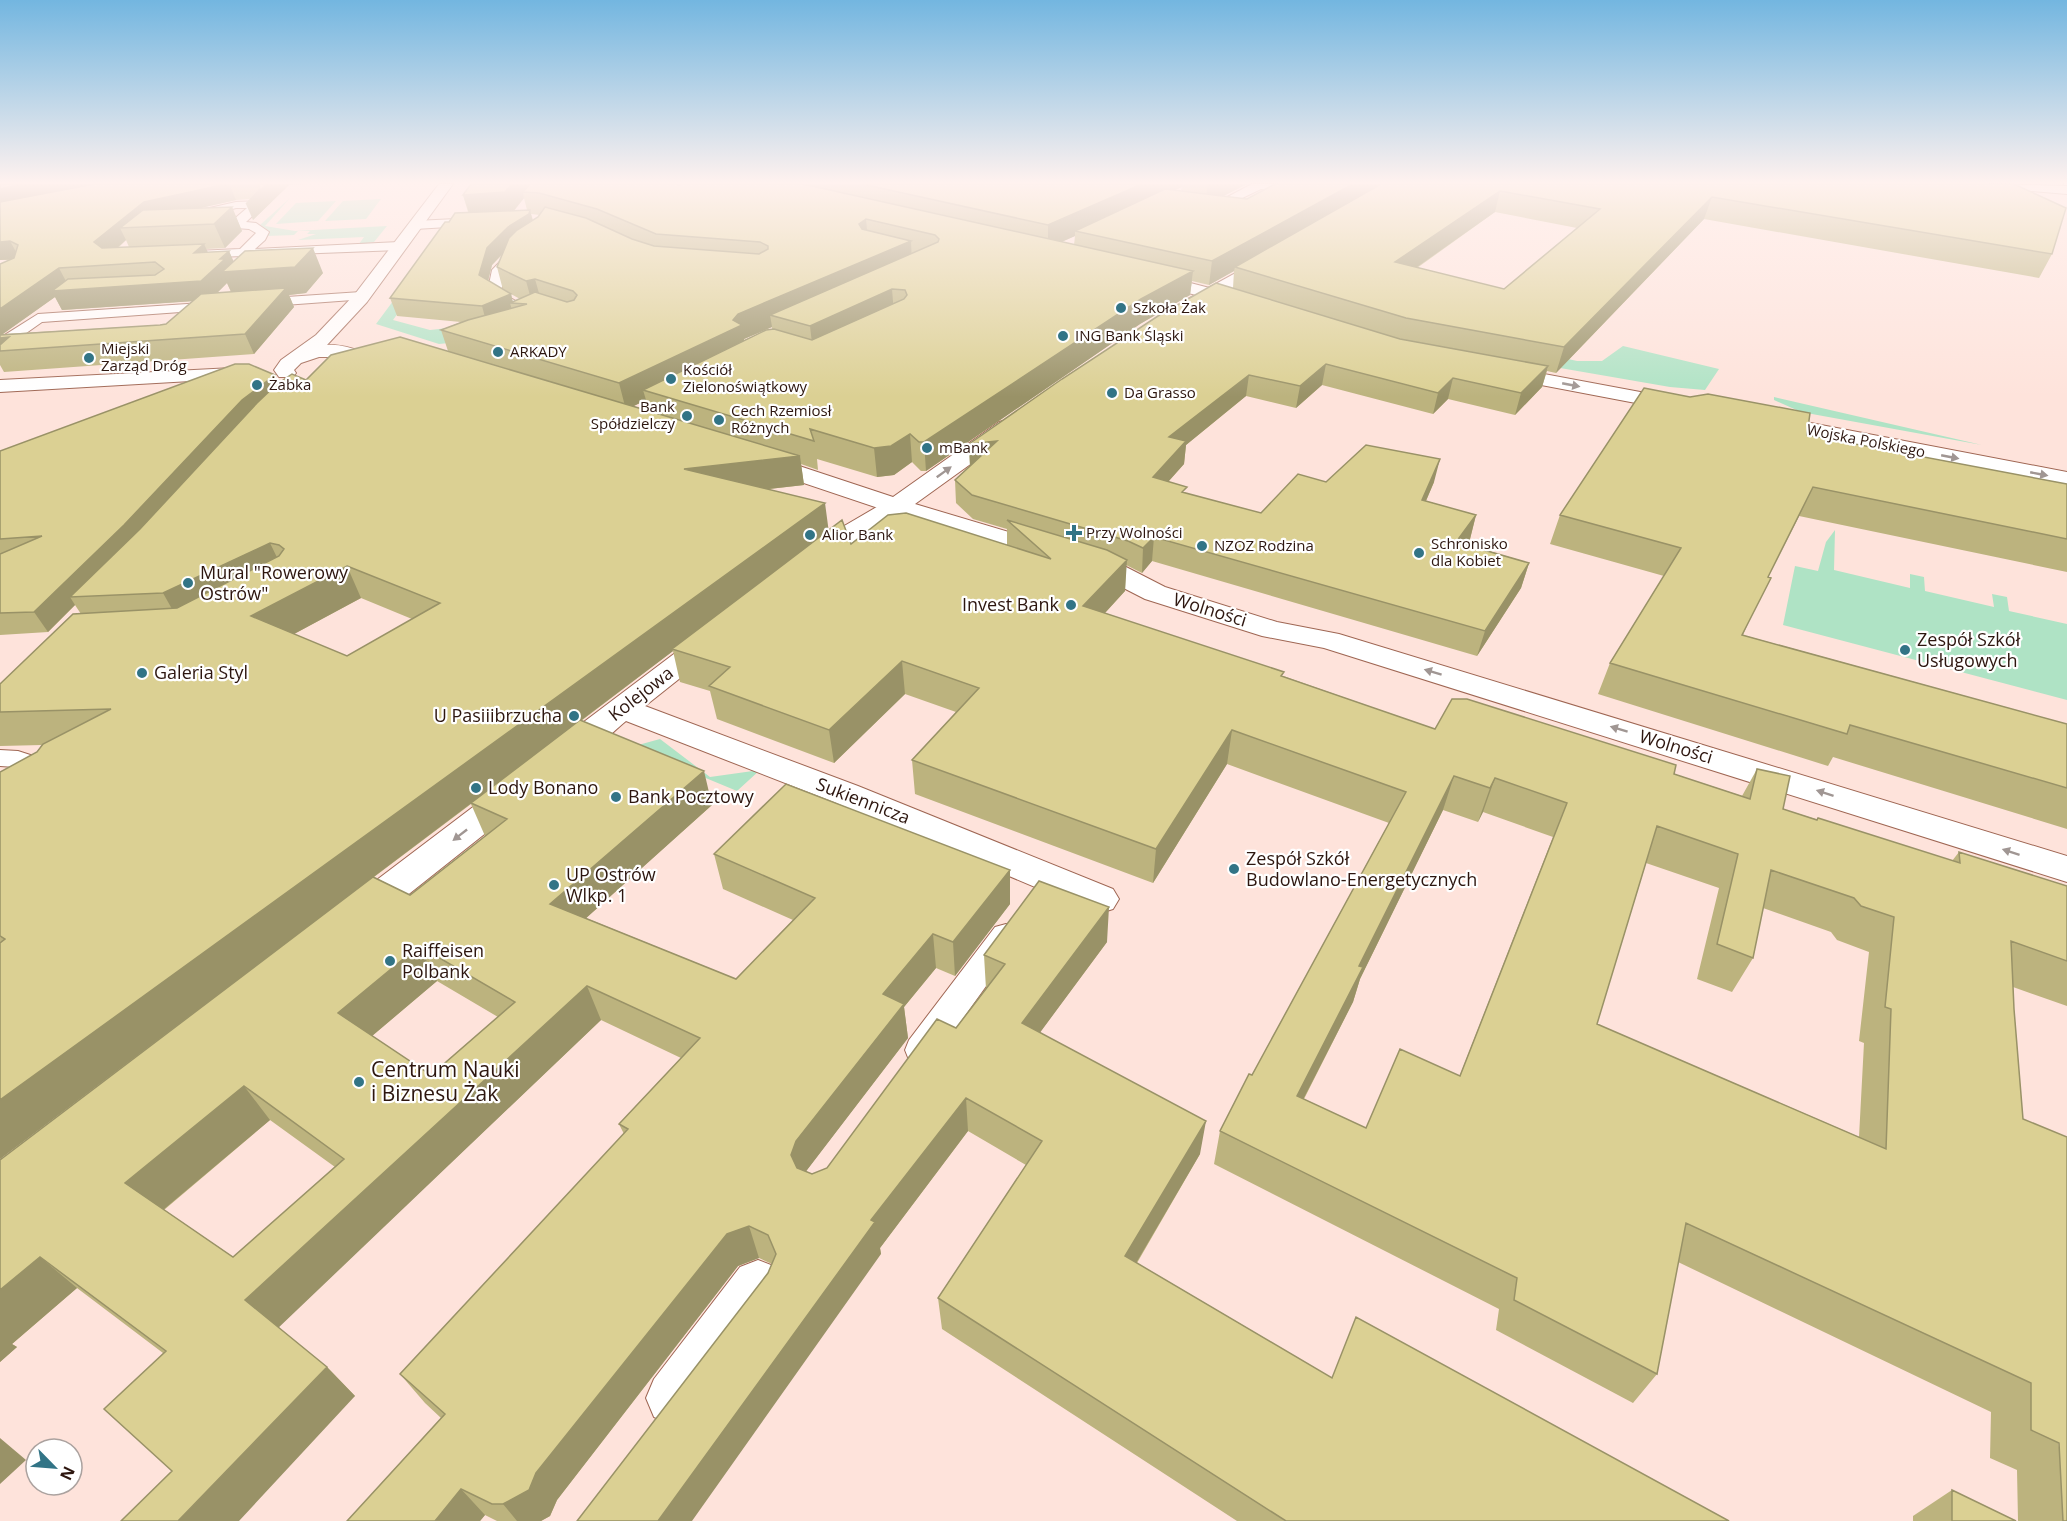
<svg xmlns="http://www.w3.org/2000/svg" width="2067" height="1521" viewBox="0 0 2067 1521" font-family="'Open Sans',sans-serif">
	<rect width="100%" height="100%" fill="#fee3db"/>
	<path fill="#afe3c5" d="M290 198 265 226 295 231 387 226 374 242 359 244 364 237 298 240 316 234H307L310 231H298L294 235 266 236 269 231 260 225Z
		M381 199 366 219 325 221 343 201Z
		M336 201 318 221 276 224 296 203Z
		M413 292 393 320 430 330 448 328 459 342 439 344 376 324 399 293Z
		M1466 336 1577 361H1602L1623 346 1719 369 1705 390 1670 387 1387 338Z
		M1774 397 1982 445 1801 412 1774 400Z
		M1835 530 1834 570 1910 588V574L1924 577 1925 591 1994 607 1992 594 2007 597 2009 611 2067 624V700L1783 625 1795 566 1818 571 1826 542Z
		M660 739 710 777 760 770 737 791 631 747Z"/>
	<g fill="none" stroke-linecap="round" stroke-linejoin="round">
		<defs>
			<path id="service" d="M1252 184H1274L1294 188 1296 190 1278 200 1272 197 1279 192 1261 189 1211 213 1207 215 1201 211Z
				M259 201 265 204 246 222 256 223 269 232 265 240 255 249 399 242 405 246 399 250 191 258 190 255 191 252 196 251 240 249 256 233 249 229 236 228 204 229 198 225 204 221 233 220 247 208H236L196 219 192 218V212L236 202Z
				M477 218 483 222 481 225 415 229 409 225 415 221Z
				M521 243 527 247 505 271 501 292 522 305 515 309 487 294 492 270 517 244Z
				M361 292 366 293 368 296 366 299 257 307 250 303 257 299Z
				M217 302 224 306 222 309 42 322 5 348 0 350V338L38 314Z
				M0 750 18 751 58 764 65 778 61 784 9 813 0 816V795L37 775 15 767 0 766Z
				M1006 924 1017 927 1021 935 1017 943 933 1060 921 1064 909 1060 905 1050 909 1040 995 927Z"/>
			<path id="pedestrian" d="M896 499 905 501 908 506 905 511 857 539 822 566 813 568 804 566 800 560 804 554 839 529 887 501Z
				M713 629 723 632 728 638 723 644 645 706 858 786 1113 889 1119 899 1113 909 1100 913 1087 909 834 802 626 721C605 738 580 769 552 762L548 754 552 746 703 632Z
				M514 781 526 785 531 793 526 801 371 924 358 928 345 924 339 914 345 904 502 785Z
				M758 1260 776 1267 783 1285 776 1303 692 1417 673 1425 654 1417 646 1398 654 1379 740 1267Z"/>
			<path id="minor" d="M439 184H453L367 302 327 345C340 344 349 348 362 351 373 353 385 349 397 352L400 356 397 360 365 363 342 357H319L301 363 294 370 296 373 293 377H279L274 370 281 360 316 335 355 294Z
				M1272 253 1280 258 1278 262 1193 311H1181L1178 307 1181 303Z
				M252 367 259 369 262 373 259 377 0 392V380Z
				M1007 420 1015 422 1018 427 1015 432 915 504 1126 567 1165 587 1277 622 1339 634 2067 856V882L1324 648 1262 636 1145 599 1106 579 887 511 753 466 749 461 753 456 761 454 769 456 893 497 999 422Z"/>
			<path id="secondary" d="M1989 184 2067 186V194L1996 188Z
				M1148 272 1252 299 1255 303 1252 307 1246 308 1142 281 1139 277 1142 273Z
				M1501 366 1683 400 1691 401 1694 406 1691 411 1683 412 1494 376 1491 372 1494 368Z
				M1763 414 2067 472V486L1755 426 1752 421 1755 416Z"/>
		</defs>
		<use href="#service" stroke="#9f6653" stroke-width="2"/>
		<use href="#pedestrian" stroke="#9f6653" stroke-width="2"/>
		<use href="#minor" stroke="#9f6653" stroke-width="2"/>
		<use href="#secondary" stroke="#9f6653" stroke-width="2"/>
		<use href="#service" fill="#fff" fill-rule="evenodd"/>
		<use href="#pedestrian" fill="#fff" fill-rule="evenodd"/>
		<use href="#minor" fill="#fff" fill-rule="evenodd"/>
		<use href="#secondary" fill="#fff" fill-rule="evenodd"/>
		<defs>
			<path id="rail" d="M2064 184H2067"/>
		</defs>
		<use href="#rail" stroke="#735b53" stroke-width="3"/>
		<use href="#rail" stroke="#fff" stroke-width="2" stroke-dasharray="7" stroke-linecap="butt"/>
	</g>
	<path fill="#bcb37e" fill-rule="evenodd" d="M0 184H308L289 185 253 220 250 199 236 200 200 208 232 207 242 231 225 248 206 249 207 252 229 251 233 261 323 273 306 293 289 295 294 307 254 354 4 372 0 365V264L10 260H0ZM126 240 129 247 118 248ZM227 283 231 292 217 293ZM55 297 62 310 193 301 166 324 160 325 3 334Z
		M471 184H1247L1223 196 1247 199 1275 184H2014L2052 254 2039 278 1704 219 1556 373 1547 371 1542 387 1515 415 1448 399 1433 414 1322 385 1296 408 1246 396 1186 445 1184 464 1168 482 1187 494 1261 513 1326 482H1434L1426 501 1476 515 1470 539 1466 544 1529 563 1521 588 1477 656 1152 561 1142 573 1126 565 1125 591 1105 613 1360 703 1435 729 1674 774 1742 796 1757 769 1783 809 1952 861 1959 852 2067 886V1006L2013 987 2014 1009 2023 1119 2067 1521H2018L2017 1470 1990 1458 1991 1412 1678 1262 1657 1374 1633 1403 1496 1330 1499 1309 1214 1164 1220 1131 1252 1075 1389 823 1227 764 1153 883 915 794 912 760 956 712 905 694 834 763 717 719 710 691 680 682 673 651 581 721 712 805 586 918 736 979 793 920 723 889 714 854 1010 870V904L955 976 936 968 904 1007 908 1038 806 1171 812 1174 827 1168 956 1028 986 989 984 955 1107 942 1040 1032 1200 1154 1137 1263 1332 1378 1729 1521H1237L942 1329 938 1298 1026 1165 968 1131 880 1248 881 1254 768 1273 772 1264 759 1258 738 1266 557 1500 550 1516 541 1521H497L485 1515 480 1521H347L441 1418 425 1403 400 1374 624 1134 619 1124 681 1058 601 1020 278 1327 327 1367 355 1396 172 1471 163 1353 77 1288 12 1344 17 1347 0 1362V1160L262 961 0 1159V772L37 752 42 745 0 746V684L81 614 75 605 48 632 0 635V451L279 383 306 380 448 351 441 330 461 322 397 316 390 298 449 222 468 212 463 195ZM1182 187 1181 191 1174 190ZM524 198 527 210 514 211ZM1495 212 1577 228 1504 289 1417 268ZM531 214 540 215 538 217 533 220ZM1075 236 1074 245 1061 242ZM502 255 497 267 503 290 488 281 492 265ZM1234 271 1233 288 969 444 970 466 955 480 956 503 973 519 1007 529V545L851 544 829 530 769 489 804 485 801 464 818 470 817 459 877 477 894 475 912 462 921 471H926L1140 324 1190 295 1192 281 1209 285ZM511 294 520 299 513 302ZM772 327V329L744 340V339ZM646 400 648 411 633 406ZM361 598 412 619 347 656 294 634ZM471 804 485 836 410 895 374 877ZM1443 810 1478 822 1483 812 1553 837 1460 1075 1366 1128 1304 1099 1353 1002 1360 979ZM1646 863 1719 888 1697 979 1732 992 1753 958 1763 908 1831 932 1837 940 1869 952 1859 1041 1864 1043 1859 1137 1597 1024ZM437 981 498 1017 431 1075 372 1036ZM270 1120 335 1167 233 1257 164 1210Z
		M1690 397 1807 435 2067 484V572L1799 516 1768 577 1743 635 2067 724V829L1833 757 1828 766 1598 694 1610 663 1664 576 1550 544 1560 515Z
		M1952 1490 2016 1521H1913V1516Z"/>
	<path fill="#999267" d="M0 184H118L0 207Z
		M227 184H229L236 200 152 219 120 228 126 240 103 260 94 242 144 202Z
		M267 184H288L289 185 253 220 246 204Z
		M512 184H580L523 192 524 198 511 214 470 216 463 195Z
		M1142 184H1182V187L1082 232 1075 231V236L1048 248V225Z
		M1207 184H1247L1206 205Z
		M1353 184H1387L1235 267 1234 271 1209 285 1212 261Z
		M1500 191 1495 212 1390 286 1395 262Z
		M1712 197 1704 219 1556 373 1564 347Z
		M232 207 242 231 225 248 214 224Z
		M530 210 534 226 512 243 492 265 485 293 479 275 487 248 508 227Z
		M866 219 868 241 859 224Z
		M10 241 20 259 0 260V242Z
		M911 241 912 265 770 315 772 327 744 339 746 351 643 390 646 400 626 410 619 383 733 320 738 314Z
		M204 244 212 261 194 253Z
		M313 248 323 273 306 293 289 295 294 307 254 354 245 334 234 298 227 283 210 300 62 310 55 297 0 336V309L59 268 69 287 201 281 220 259 229 251 237 269Z
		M1193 271 1190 295 1140 324 926 471 924 442 1141 299Z
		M535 279 542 304 533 306 526 281Z
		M892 289 894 314 813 352 810 326Z
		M511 294 513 303H510L513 314 487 325 482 306Z
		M9 337 0 351V338Z
		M1326 364 1322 385 1296 408 1300 386Z
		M1548 366 1542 387 1515 415 1521 393Z
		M275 375 283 392 70 597 75 605 48 632 34 612 242 400Z
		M1249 375 1246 396 1186 445 1184 464 1151 501 1153 477 1169 437Z
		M1453 378 1448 399 1433 414 1438 393Z
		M910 434 912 462 894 475 877 477 874 448Z
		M997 441 970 466 969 444Z
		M800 456 804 485 691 498 684 469Z
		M1440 459 1434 482 1416 524 1422 500Z
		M1813 487 1799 516 1753 607Z
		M825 503 829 533 672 649 673 651 0 1159V1100Z
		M1476 515 1470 539 1450 566 1456 542Z
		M1154 537 1152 561 1142 573 1143 548Z
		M270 543 285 574 181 625 163 593Z
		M1127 560 1125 591 1082 638 1083 606Z
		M1529 563 1521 588 1477 656 1485 631Z
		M347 566 361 598 268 648 251 616Z
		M902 661 905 694 834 763 829 730Z
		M1232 730 1227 764 1153 883 1156 849Z
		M704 771 712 805 564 938 550 904Z
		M1454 776 1443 810 1360 979 1353 1002 1288 1129 1297 1096 1359 966Z
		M1495 778 1483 812 1478 822 1490 788Z
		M1010 870V904L955 976 953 942Z
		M1109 907 1107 942 1022 1057V1023Z
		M933 934 936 968 904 1007 908 1038 804 1174 799 1188 791 1155 796 1141 883 994Z
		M419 946 437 981 359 1047 338 1013Z
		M587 986 601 1020 275 1331 245 1300Z
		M244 1086 270 1120 157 1215 125 1183Z
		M966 1098 968 1131 880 1248 881 1254 692 1521H658L871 1220Z
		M1206 1121 1200 1154 1122 1287 1125 1256Z
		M749 1226 759 1258 738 1266 557 1500 550 1516 541 1521H517L503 1504 536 1473 727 1234Z
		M40 1257 77 1288 12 1344 17 1347 0 1362V1290Z
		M327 1367 355 1396 239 1521H178Z
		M0 1438 26 1460 0 1484Z
		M461 1489 485 1515 480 1521H435Z"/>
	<path fill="#dbd093" stroke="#999267" stroke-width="1.5" fill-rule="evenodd" d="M0 184H25L0 189Z
		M94 184H227L144 202 94 242 102 248 204 244 194 253 229 251 220 259H225L201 281 52 291 68 279 155 275 164 269 155 262 59 268 0 309V264L14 258 18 245 10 241 0 242V202Z
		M256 184H267L246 204 260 189 259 186Z
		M471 184H512L505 192 463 195Z
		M530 184H676L680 185 681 184H803L1193 271 1141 299 924 442H919L910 434 891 446 874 448 810 429 814 441 643 390 766 330 774 329 812 340 904 299 907 295 905 290 892 289 810 326 770 315 938 242 939 239 935 235 866 219 859 224 862 229 911 241 738 314 733 320 742 325 619 383 441 330 468 320 527 304 510 303 535 292 567 302 574 300 577 295 573 291 535 279 526 281 497 267 509 238 517 230 538 217 545 207 586 218 632 239 654 246 759 254 768 249V246L760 242 656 234 597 209 539 193 523 192Z
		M862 184H1142L1048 225Z
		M1275 184H1353L1212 261 1075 231 1165 189 1247 199Z
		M1381 184H2014L2066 208 2052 254 1712 197 1564 347 1406 318 1235 267ZM1500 191 1600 209 1504 289 1395 262Z
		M232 207 214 224 120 228 143 210Z
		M530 210 529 214 508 227 487 248 479 275 511 294 482 306 390 298 445 222H449L455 213Z
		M313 248 295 267 222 272 245 251Z
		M1216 283 1400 339 1548 366 1521 393 1453 378 1438 393 1326 364 1300 386 1249 375 1169 437 1186 441 1153 477 1187 487 1182 492 1261 513 1298 474 1326 482 1366 445 1440 459 1422 500 1476 515 1456 542 1529 563 1485 631 1154 537 1143 548 1128 541 972 495 955 480 997 441 969 444 1062 379 1158 316Z
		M286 288 245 334 0 351V345L9 337 0 338V335L160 325 166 324 201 294Z
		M400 337 800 456 684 469 825 503 0 1100V943L5 939 0 936V772L37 752 43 744 111 709 0 712V684L73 614 177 608 279 556 284 549 279 545 270 543 163 593 70 597 140 529 257 403 277 384 292 374 306 380 331 355ZM347 566 440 603 347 656 251 616Z
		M235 364H249L275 375 242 400 124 525 34 612 0 613V554L42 536 0 539V451Z
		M1644 388 1690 397 1708 394 1810 413 1807 435 2067 484V539L1813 487 1768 577 1771 578 1742 635 2067 724V788L1850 725 1847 734 1610 663 1681 548 1560 515Z
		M906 513 1051 559 1007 520 1107 550 1127 560 1083 606 1284 672 1281 676 1435 729 1452 699H1467L1676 765 1674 774 1750 799 1757 769 1790 776 1783 809 1817 820 1818 818 1960 863 1959 852 2067 886V961L2011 941 2014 1009 2023 1119 2067 1137V1521H2063L2059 1443 2031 1430V1383L1686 1223 1657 1374 1514 1300 1517 1278 1220 1131 1249 1074 1252 1075 1406 792 1232 730 1156 849 912 760 979 688 902 661 829 730 709 686 730 667 672 649 842 520 851 544 888 515ZM1454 776 1490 788 1495 778 1567 803 1460 1076 1400 1049 1366 1128 1297 1096 1363 967 1359 966ZM1657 826 1738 854 1717 944 1753 958 1771 870 1854 898 1861 906 1894 917 1885 1007 1891 1009 1886 1149 1597 1024Z
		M580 720 704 771 550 904 736 979 815 898 714 854 786 784 1010 870 953 942 933 934 883 994 904 1004 796 1141 791 1155 797 1168 812 1174 827 1168 937 1019 956 1028 1005 964 984 955 1039 881 1109 907 1022 1023 1206 1121 1125 1256 1332 1378 1356 1317 1729 1521H1286L938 1298 1042 1141 966 1098 871 1220 875 1222 658 1521H577L768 1273 776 1254 768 1235 749 1226 727 1234 536 1473 529 1490 503 1504H492L461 1489 435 1521H347L445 1414 400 1374 628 1129 619 1124 700 1038 587 986 245 1300 327 1367 178 1521H121L172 1471 104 1409 166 1351 40 1257 0 1290V1160L373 877 410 895 507 819 471 803ZM419 946 515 1002 431 1075 338 1013ZM244 1086 344 1159 233 1257 125 1183Z
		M1952 1490 2016 1521H1952Z"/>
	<defs><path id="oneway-solid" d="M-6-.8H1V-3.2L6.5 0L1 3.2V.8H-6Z" transform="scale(1.5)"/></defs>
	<g fill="#a09693">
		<use href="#oneway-solid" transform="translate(1571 385) rotate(11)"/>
		<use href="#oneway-solid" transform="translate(1950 457) rotate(11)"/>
		<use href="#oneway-solid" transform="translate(944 472) rotate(-36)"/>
		<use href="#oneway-solid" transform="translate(2039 474) rotate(11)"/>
		<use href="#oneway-solid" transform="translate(1433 672) rotate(-163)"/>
		<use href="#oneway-solid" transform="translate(1619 729) rotate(-163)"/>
		<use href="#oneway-solid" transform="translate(1825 793) rotate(-162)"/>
		<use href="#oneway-solid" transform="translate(460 835) rotate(142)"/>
		<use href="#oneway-solid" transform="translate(2011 852) rotate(-162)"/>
	</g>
	<linearGradient id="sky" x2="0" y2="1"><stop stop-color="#73b6e0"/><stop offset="0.46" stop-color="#fff2ef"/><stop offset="1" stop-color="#fff2ef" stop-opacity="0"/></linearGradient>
	<rect width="2067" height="397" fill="url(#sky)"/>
	<g fill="#327486" stroke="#fff" stroke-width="2">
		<circle cx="1121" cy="308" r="6"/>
		<circle cx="1063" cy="336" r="6"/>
		<circle cx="498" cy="352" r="6"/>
		<circle cx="89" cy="358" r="6"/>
		<circle cx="671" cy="379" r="6"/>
		<circle cx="257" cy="385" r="6"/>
		<circle cx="1112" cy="393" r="6"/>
		<circle cx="687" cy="416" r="6"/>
		<circle cx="719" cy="420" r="6"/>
		<circle cx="927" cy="448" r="6"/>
		<path d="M1071 524h6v6h6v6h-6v6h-6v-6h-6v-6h6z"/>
		<circle cx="810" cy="535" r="6"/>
		<circle cx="1202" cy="546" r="6"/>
		<circle cx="1419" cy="553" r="6"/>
		<circle cx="188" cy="583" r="6"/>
		<circle cx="1071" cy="605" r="6"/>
		<circle cx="1905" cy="650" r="6"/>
		<circle cx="142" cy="673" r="6"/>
		<circle cx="574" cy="716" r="6"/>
		<circle cx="476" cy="788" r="6"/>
		<circle cx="616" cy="797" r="6"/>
		<circle cx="1234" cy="869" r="6"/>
		<circle cx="554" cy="885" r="6"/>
		<circle cx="390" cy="961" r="6"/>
		<circle cx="359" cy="1082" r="6"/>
	</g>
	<g text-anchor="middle" stroke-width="4.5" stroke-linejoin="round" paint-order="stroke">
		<g font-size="15" fill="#2d160f" stroke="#fff" text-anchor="start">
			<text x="1133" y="313">Szkoła Żak</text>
			<text x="1075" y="341">ING Bank Śląski</text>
			<text x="101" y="354">Miejski<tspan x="101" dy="17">Zarząd Dróg</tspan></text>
			<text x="510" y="357">ARKADY</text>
			<text x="683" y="375">Kościół<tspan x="683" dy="17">Zielonoświątkowy</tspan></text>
			<text x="269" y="390">Żabka</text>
			<text x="1124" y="398">Da Grasso</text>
			<text x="675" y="412" text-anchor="end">Bank<tspan x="675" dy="17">Spółdzielczy</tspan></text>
			<text x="731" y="416">Cech Rzemiosł<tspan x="731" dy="17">Różnych</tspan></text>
			<text x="939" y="453">mBank</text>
			<text x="1086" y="538">Przy Wolności</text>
			<text x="822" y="540">Alior Bank</text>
			<text x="1431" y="549">Schronisko<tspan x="1431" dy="17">dla Kobiet</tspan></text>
			<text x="1214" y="551">NZOZ Rodzina</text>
		</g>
		<g font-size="15" fill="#2d160f" stroke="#fff">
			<text transform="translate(1866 441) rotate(11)" y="5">Wojska Polskiego</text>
		</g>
		<g font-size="18" fill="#2d160f" stroke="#fff" text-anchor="start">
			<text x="200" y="579">Mural "Rowerowy<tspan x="200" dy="21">Ostrów"</tspan></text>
			<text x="1059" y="611" text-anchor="end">Invest Bank</text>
			<text x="1917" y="646">Zespół Szkół<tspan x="1917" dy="21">Usługowych</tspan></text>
			<text x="154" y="679">Galeria Styl</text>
			<text x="562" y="722" text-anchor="end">U Pasiiibrzucha</text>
			<text x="488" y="794">Lody Bonano</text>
			<text x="628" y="803">Bank Pocztowy</text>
			<text x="1246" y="865">Zespół Szkół<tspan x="1246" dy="21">Budowlano-Energetycznych</tspan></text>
			<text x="566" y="881">UP Ostrów<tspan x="566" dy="21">Wlkp. 1</tspan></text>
			<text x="402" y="957">Raiffeisen<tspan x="402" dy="21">Polbank</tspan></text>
		</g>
		<g font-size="18" fill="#2d160f" stroke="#fff">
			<text transform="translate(1210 610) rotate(17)" y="6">Wolności</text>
			<text transform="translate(641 694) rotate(-38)" y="6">Kolejowa</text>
			<text transform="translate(1676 747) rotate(17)" y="6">Wolności</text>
			<text transform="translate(863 801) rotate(21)" y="6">Sukiennicza</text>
		</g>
		<g font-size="21" fill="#2d160f" stroke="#fff" text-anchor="start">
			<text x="371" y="1077">Centrum Nauki<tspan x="371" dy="24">i Biznesu Żak</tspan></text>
		</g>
	</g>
	<g transform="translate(54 1467) rotate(115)"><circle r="28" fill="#ffffff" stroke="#aba29f" stroke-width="1.5"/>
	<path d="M0-4.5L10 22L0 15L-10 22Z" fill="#327486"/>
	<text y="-9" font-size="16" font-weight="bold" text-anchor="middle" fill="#2d160f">N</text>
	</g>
</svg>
